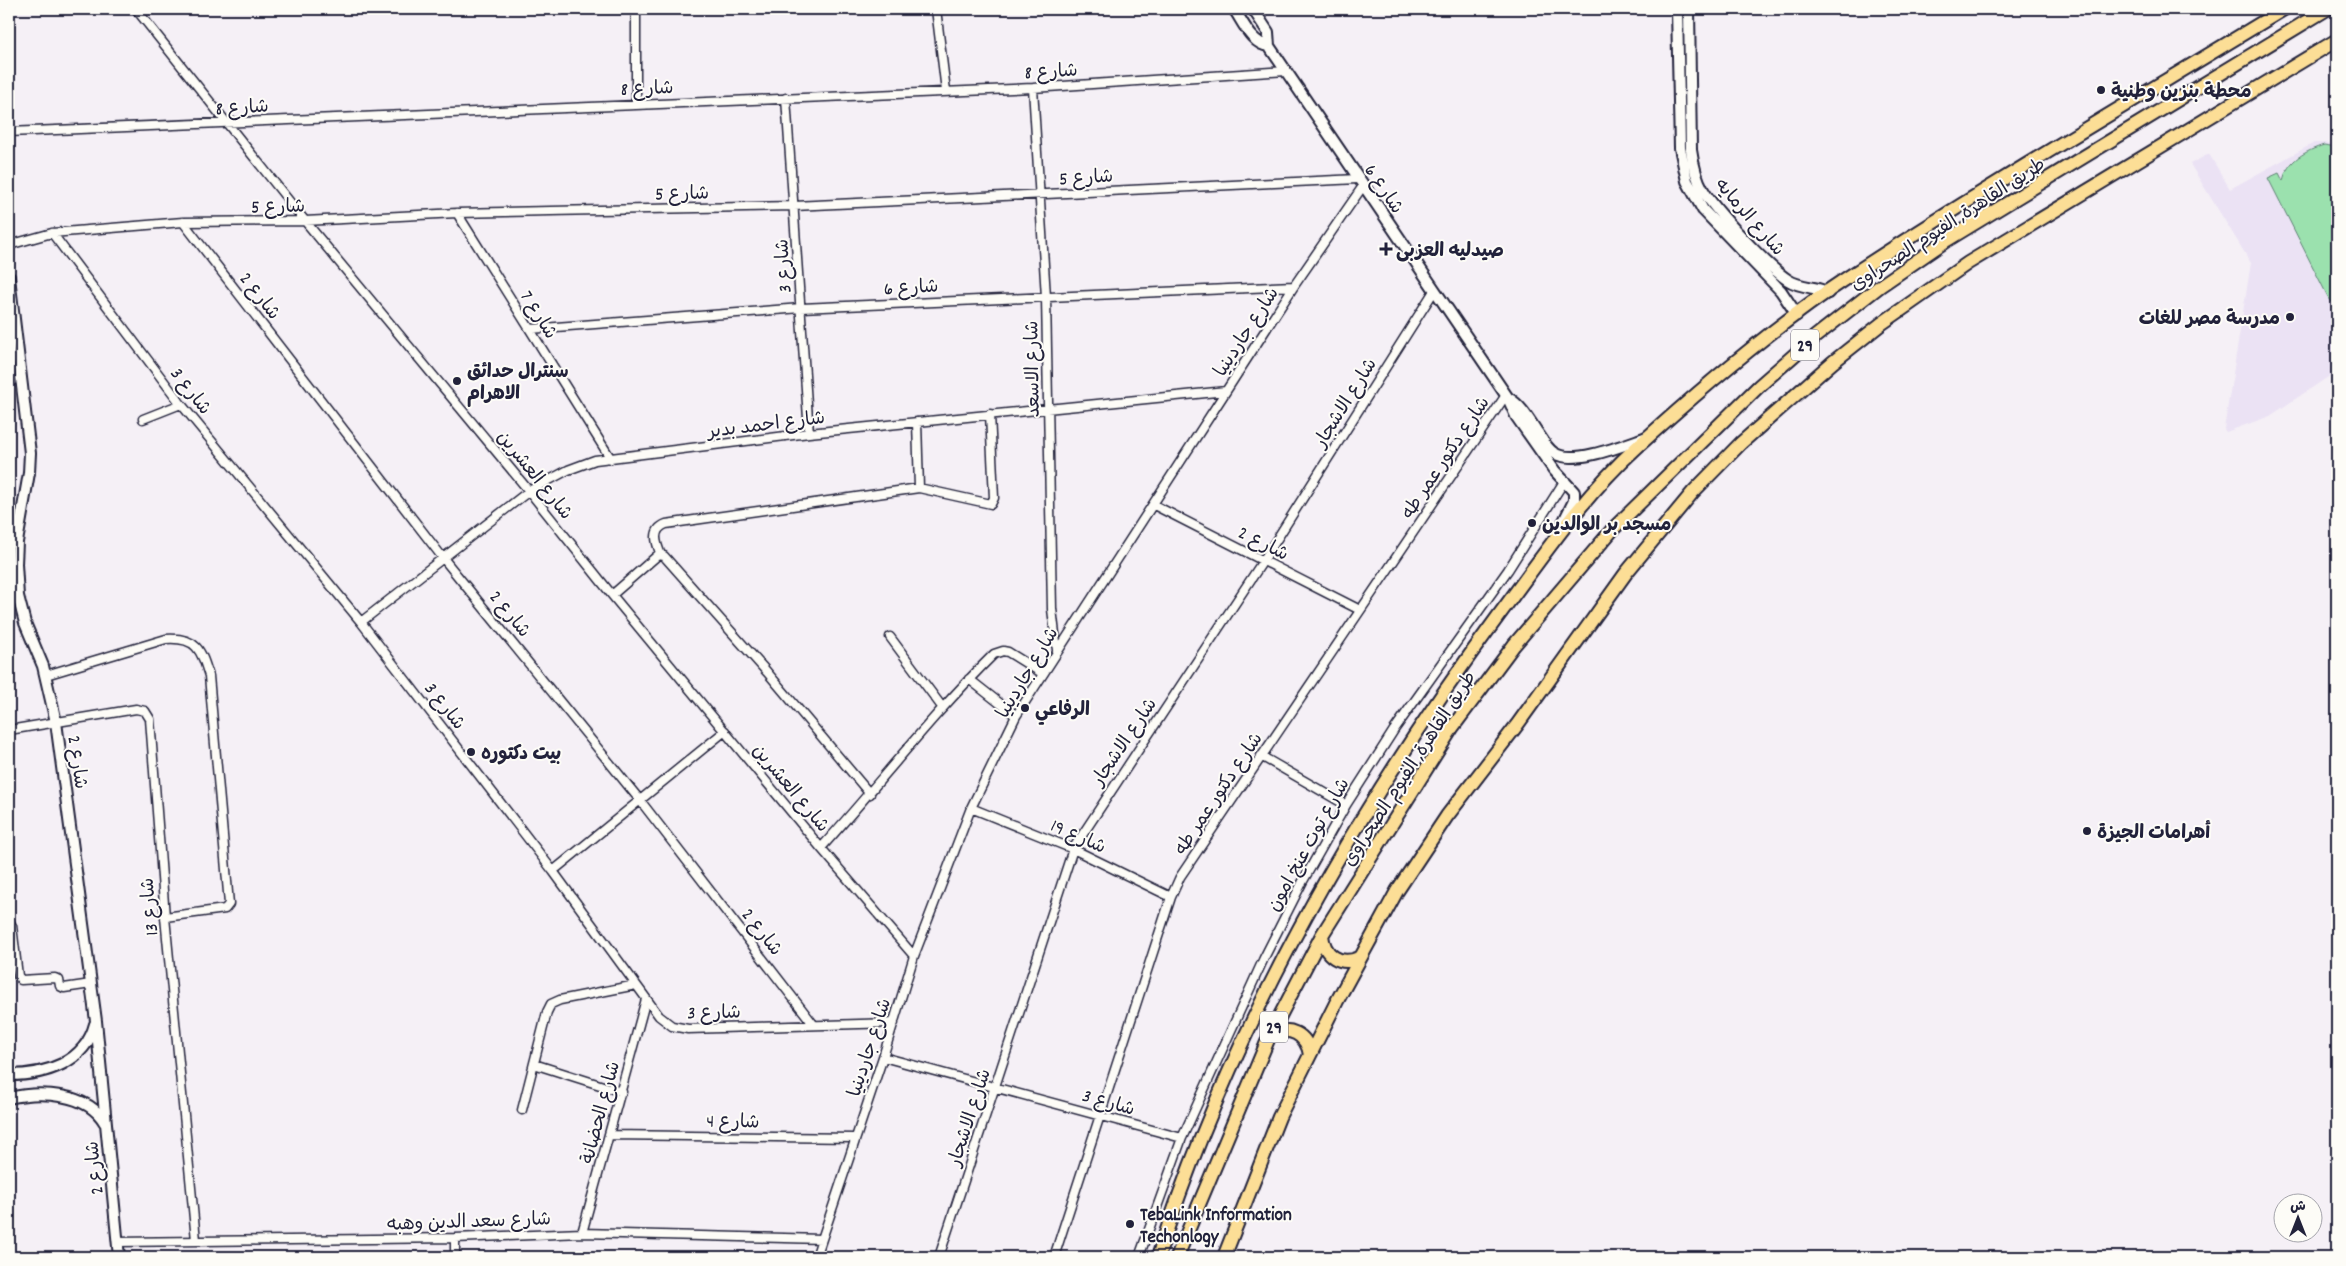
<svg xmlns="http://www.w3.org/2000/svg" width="2346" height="1266" viewBox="0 0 2346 1266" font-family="Dekko,'Playpen Sans Arabic',sans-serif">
	<rect width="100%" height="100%" fill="#f5f0f6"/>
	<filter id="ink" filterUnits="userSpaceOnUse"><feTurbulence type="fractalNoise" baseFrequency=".02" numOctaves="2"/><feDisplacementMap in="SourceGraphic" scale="10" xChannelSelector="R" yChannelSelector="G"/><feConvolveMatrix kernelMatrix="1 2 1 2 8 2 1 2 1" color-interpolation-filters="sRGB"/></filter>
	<g filter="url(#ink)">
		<path fill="#ebe2f4" d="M2337 139V371L2270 416 2226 432 2224 429 2251 263 2190 164 2209 154 2230 189 2314 143H2331Z"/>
		<path fill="#9be1ae" stroke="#5e8274" d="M2324 145 2337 147V308L2328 297 2268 178 2279 173 2283 181C2287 160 2306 151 2324 145Z"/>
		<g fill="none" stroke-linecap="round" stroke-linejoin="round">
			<defs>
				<path id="minor" d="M136 9 305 221 529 491 612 595 821 848 914 956
					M936 9 946 91
					M1033 88 1046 297 1052 609 1057 650
					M786 98 809 433
					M636 104V9
					M9 132 1033 88 1286 71
					M457 213 611 459
					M183 222 443 558 639 799 814 1025
					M52 233 181 404 361 622 553 871 659 1016 672 1026 688 1029 894 1023
					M9 245 52 233 183 222 305 221 457 213 794 206 1358 179
					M530 329 801 308 1294 286
					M143 419 181 404
					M917 422 919 488
					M1154 505 1360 610
					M661 555C656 543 651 530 666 524L919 488 991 504 994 498 990 414
					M612 595 658 555 664 556 767 672 870 794
					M361 622 529 491 568 470 595 460 809 433 1226 391
					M890 637 942 707
					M46 675 166 639C197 637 201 650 209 676L229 904 225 909 165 917
					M969 679 1016 716
					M9 730 136 709 145 711 150 719 165 917 196 1240
					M1261 756 1346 805
					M971 808 1073 849 1171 897
					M821 848C879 784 932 715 994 654L1003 651 1008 652 1042 673
					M553 871 725 731
					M9 921 12 926 18 976 21 980 55 978 59 980 60 986 64 988 91 984
					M883 1057 1182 1138
					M534 1064 622 1092
					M522 1110 547 1012 551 1004 560 1000 636 985
					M610 1135 854 1138
					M582 1233 646 999
					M455 1238V1257
					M117 1242 455 1238 582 1233 822 1239
					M816 1257 883 1057 914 956 971 808 1016 716 1294 286 1363 186
					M939 1257 1073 849 1263 561 1434 291
					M1054 1257 1171 897 1180 877 1506 395
					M1139 1257 1182 1138 1264 958 1303 881 1346 805 1394 730 1508 570 1565 480"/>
				<path id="tertiary" d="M1234 9C1243 22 1252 45 1269 46
					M1253 9 1268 32 1269 46 1508 398 1516 416 1554 470 1574 492V501L1561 527
					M1677 9 1680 148 1687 181 1703 210 1781 291 1797 315
					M1689 9 1691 150C1693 164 1696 178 1703 190 1715 211 1768 267 1788 280 1802 289 1818 286 1828 293
					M9 277 30 453 29 473 17 542 16 564 18 596 25 623 43 666 56 722 96 1021 119 1257
					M1508 398C1521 405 1529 420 1537 432 1542 439 1547 449 1554 453 1574 466 1626 444 1647 437
					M9 1075C45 1075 85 1063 95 1024
					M9 1098C39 1091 88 1092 105 1123"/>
				<path id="primary" d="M1158 1257C1233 1025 1355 810 1499 615 1542 557 1583 496 1637 447 1703 387 1773 327 1847 278 1990 184 2138 98 2284 9"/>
				<path id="trunk" d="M1322 935C1324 956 1340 966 1359 958
					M1270 1035C1289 1025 1307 1034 1310 1055
					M1177 1257 1270 1035 1322 935 1452 728 1514 645 1613 529 1759 386 1816 336 1880 286 1947 240 2327 9
					M1224 1257 1279 1117 1337 1001 1397 891 1447 816 1517 725 1626 573 1693 492 1741 443 1833 362 1881 324 1968 263 2337 40"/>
			</defs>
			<use href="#minor" stroke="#22223b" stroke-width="11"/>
			<use href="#tertiary" stroke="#22223b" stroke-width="14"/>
			<use href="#primary" stroke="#22223b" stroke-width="16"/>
			<use href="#trunk" stroke="#22223b" stroke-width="16"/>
			<use href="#minor" stroke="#fdfcf7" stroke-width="8"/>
			<use href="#tertiary" stroke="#fdfcf7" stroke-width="10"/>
			<use href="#primary" stroke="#fcde96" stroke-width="12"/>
			<use href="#trunk" stroke="#fcde96" stroke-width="12"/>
		</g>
	</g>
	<g fill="#22223b" stroke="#fdfcf7" stroke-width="2">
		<circle cx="2101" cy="90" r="5"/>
		<path d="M1383.5 241.5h5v5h5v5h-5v5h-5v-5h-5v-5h5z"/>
		<circle cx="2290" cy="317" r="5"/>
		<circle cx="457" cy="381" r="5"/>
		<circle cx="1532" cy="523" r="5"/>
		<circle cx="1025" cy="708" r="5"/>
		<circle cx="471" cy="752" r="5"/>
		<circle cx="2087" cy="831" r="5"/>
		<circle cx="1130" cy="1224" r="5"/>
	</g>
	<g text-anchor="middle" stroke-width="4" stroke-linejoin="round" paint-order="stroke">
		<g fill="#fdfcf7" stroke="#646373" stroke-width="1">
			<rect x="1791" y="329.5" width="28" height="31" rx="4"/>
			<rect x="1260" y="1011.5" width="28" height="31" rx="4"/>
		</g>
		<g font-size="18" font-weight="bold" fill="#22223b">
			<text x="1805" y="351">29</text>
			<text x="1274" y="1033">29</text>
		</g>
		<g font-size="19" fill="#22223b" stroke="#fdfcf7">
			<text transform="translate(1051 70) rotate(-3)" y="7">شارع 8</text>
			<text transform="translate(647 87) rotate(-2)" y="7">شارع 8</text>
			<text transform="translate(242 106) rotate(-3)" y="7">شارع 8</text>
			<text transform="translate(1086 176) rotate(-3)" y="7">شارع 5</text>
			<text transform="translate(1385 188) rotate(56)" y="7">شارع 6</text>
			<text transform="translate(682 192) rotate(-1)" y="7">شارع 5</text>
			<text transform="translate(278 205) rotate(-1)" y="7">شارع 5</text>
			<text transform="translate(1751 216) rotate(49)" y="7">شارع الرمايه</text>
			<text transform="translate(1947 223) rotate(-33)" y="7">طريق القاهرة, الفيوم الصحراوى</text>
			<text transform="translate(782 266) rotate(-94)" y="7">شارع 3</text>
			<text transform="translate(911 286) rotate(-3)" y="7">شارع 6</text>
			<text transform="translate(261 295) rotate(52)" y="7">شارع 2</text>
			<text transform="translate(540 314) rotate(58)" y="7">شارع 7</text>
			<text transform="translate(1245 331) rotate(-57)" y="7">شارع جاردينيا</text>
			<text transform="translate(1031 369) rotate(-91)" y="7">شارع الاسعد</text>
			<text transform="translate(192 390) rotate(52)" y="7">شارع 3</text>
			<text transform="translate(1344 402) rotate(-58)" y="7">شارع الاشجار</text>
			<text transform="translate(766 423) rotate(-7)" y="7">شارع احمد بدير</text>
			<text transform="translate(1444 457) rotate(-56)" y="7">شارع دكتور عمر طه</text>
			<text transform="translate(536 474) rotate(51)" y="7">شارع العشرين</text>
			<text transform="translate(1264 542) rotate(27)" y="7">شارع 2</text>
			<text transform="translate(511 613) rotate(51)" y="7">شارع 2</text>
			<text transform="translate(1026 672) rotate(-59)" y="7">شارع جاردينيا</text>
			<text transform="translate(446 705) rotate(52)" y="7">شارع 3</text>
			<text transform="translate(1123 741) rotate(-56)" y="7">شارع الاشجار</text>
			<text transform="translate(79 762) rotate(82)" y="7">شارع 2</text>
			<text transform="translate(1408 768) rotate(-57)" y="7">طريق القاهرة, الفيوم الصحراوى</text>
			<text transform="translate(792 787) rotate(50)" y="7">شارع العشرين</text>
			<text transform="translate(1217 793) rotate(-56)" y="7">شارع دكتور عمر طه</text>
			<text transform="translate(1079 835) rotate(24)" y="7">شارع 19</text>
			<text transform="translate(1307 844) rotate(-61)" y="7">شارع توت عنخ امون</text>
			<text transform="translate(148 907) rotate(-95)" y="7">شارع 13</text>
			<text transform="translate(763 931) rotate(52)" y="7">شارع 2</text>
			<text transform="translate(714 1011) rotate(-1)" y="7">شارع 3</text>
			<text transform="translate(868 1047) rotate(-72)" y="7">شارع جاردينيا</text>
			<text transform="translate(1109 1101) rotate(16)" y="7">شارع 3</text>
			<text transform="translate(599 1112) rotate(-75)" y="7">شارع الحضانة</text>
			<text transform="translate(968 1117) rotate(-72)" y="7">شارع الاشجار</text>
			<text transform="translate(733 1120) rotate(1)" y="7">شارع 4</text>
			<text transform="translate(93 1168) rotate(-96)" y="7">شارع 2</text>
			<text transform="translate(469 1220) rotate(-2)" y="7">شارع سعد الدين وهبه</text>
		</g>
		<g font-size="19" font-weight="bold" fill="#22223b" stroke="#fdfcf7" text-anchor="start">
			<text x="2111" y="97">محطة بنزين وطنية</text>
			<text x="1396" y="256">صيدليه العزبى</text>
			<text x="2280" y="324" text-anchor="end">مدرسة مصر للغات</text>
			<text x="467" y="377">سنترال حدائق<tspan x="467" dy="22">الاهرام</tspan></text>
			<text x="1542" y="530">مسجد بر الوالدين</text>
			<text x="1035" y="715">الرفاعي</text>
			<text x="481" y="759">بيت دكتوره</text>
			<text x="2097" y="838">أهرامات الجيزة</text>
			<text x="1140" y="1220">TebaLink Information<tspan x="1140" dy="22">Techonlogy</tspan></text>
		</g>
	</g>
	<rect width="2346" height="1266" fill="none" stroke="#fdfcf7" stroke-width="30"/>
	<rect x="15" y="15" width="2316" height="1236" fill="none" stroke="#22223b" stroke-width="2" filter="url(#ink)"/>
	<g transform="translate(2298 1218)"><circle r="24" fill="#fdfcf7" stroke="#a5a5ac"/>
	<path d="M0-4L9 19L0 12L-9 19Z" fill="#22223b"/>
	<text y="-8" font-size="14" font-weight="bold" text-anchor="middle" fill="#22223b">ش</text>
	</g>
</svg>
